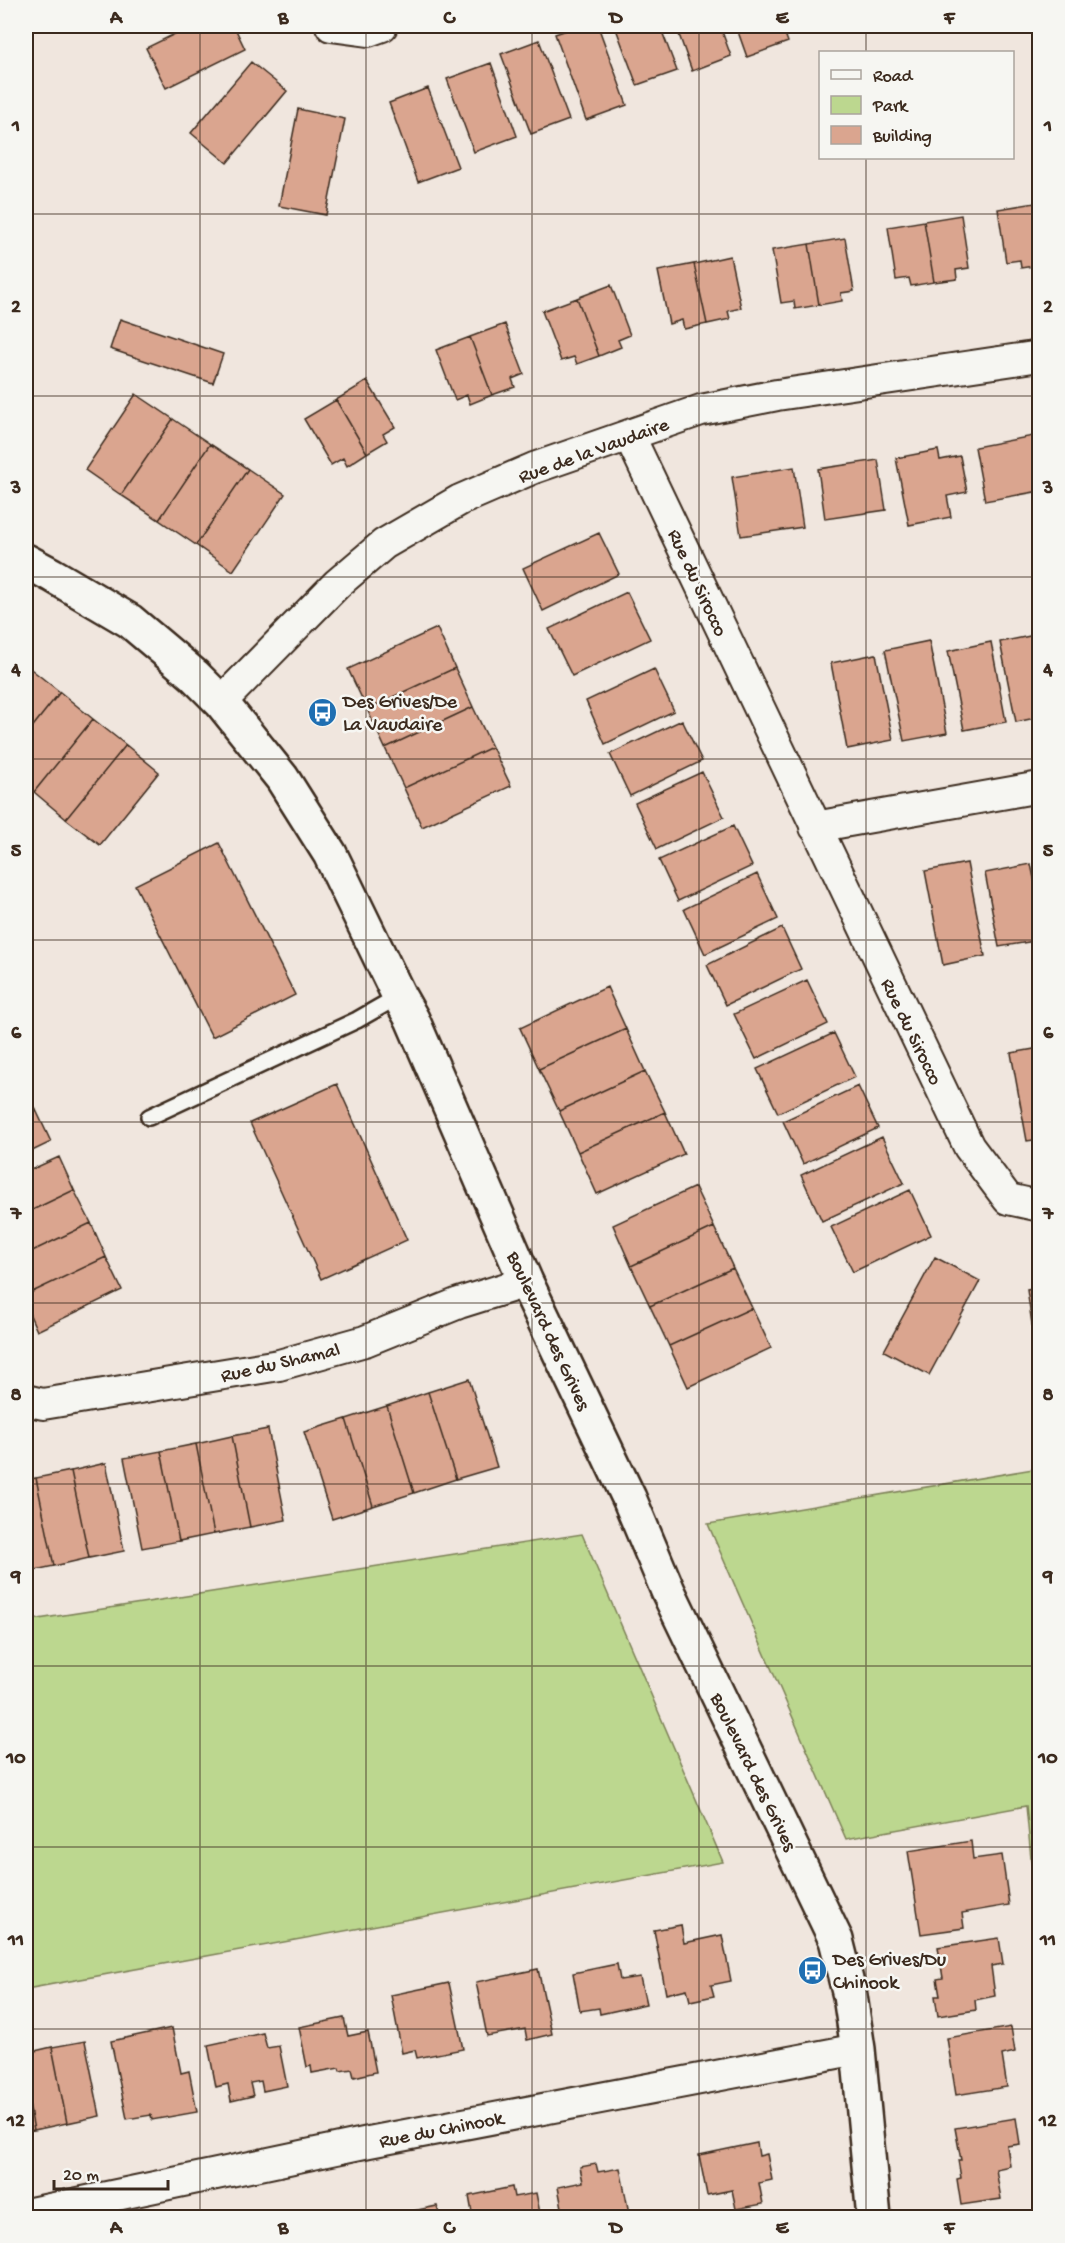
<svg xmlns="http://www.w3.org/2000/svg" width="1065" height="2243" viewBox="0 0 1065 2243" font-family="'Gochi Hand',sans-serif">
	<rect width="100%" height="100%" fill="#f0e6de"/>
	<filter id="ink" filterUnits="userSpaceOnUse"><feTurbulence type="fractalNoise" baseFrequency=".0167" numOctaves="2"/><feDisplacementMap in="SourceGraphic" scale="12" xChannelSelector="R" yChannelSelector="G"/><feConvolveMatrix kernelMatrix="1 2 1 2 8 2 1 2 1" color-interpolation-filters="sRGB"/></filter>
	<g filter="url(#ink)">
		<path fill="#bcd78f" stroke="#7c8056" stroke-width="1.5" d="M1039 1468H1040L1039 1940 1026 1806 846 1839 708 1524Z
			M582 1534 723 1862 26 1989V1621Z"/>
		<path fill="#daa58f" stroke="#3b2a1e" stroke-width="1.5" d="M191 26H234L245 49 166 88 146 48Z
			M579 26H598L627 105 586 120 555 34Z
			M615 26H660L677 71 637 85Z
			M676 26H720L731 56 692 71Z
			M736 26H782L788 42 747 57Z
			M539 40 569 120 531 134 501 54Z
			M251 62 287 91 227 163 191 133Z
			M491 63 517 136 474 152 447 79Z
			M428 88 458 167 418 182 389 103Z
			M298 109 345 119 326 215 279 206Z
			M1040 202V233L1035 203Z
			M1035 203 1040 233V265L1021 268 1020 260 1006 262 998 209Z
			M961 215 969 268 956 270 957 279 934 282 924 221Z
			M924 221 934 282 911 286 909 278 896 280 888 227Z
			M845 238 854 291 841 293 842 301 819 305 809 244Z
			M809 244 819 305 795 309 794 301 781 303 772 250Z
			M730 256 741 308 728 311 730 319 707 324 694 264Z
			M694 264 707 324 684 329 682 320 669 324 658 271Z
			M611 285 630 335 618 340 621 347 599 356 577 298Z
			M577 298 599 356 577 364 574 357 561 361 542 311Z
			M120 319 223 354 213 383 110 349Z
			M505 324 524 374 512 379 515 387 492 395 470 337Z
			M470 337 492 395 470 404 467 395 455 400 436 350Z
			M367 381 395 427 383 434 387 441 367 453 336 400Z
			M136 394 173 419 121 495 85 470Z
			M336 400 367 453 347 466 343 458 331 465 304 419Z
			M173 419 210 444 159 520 121 495Z
			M1033 436 1040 467V491L985 501 975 447Z
			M210 444 248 469 196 545 159 520Z
			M938 450 940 460 960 456 967 492 947 496 951 517 909 525 896 458Z
			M878 460 886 510 825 519 818 469Z
			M794 467 803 527 741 536 732 477Z
			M248 469 285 494 233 571 196 545Z
			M599 533 619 574 543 611 523 568Z
			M627 592 650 639 572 676 549 629Z
			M437 628 455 668 367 709 348 669Z
			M1040 634V717L1016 722 1000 642Z
			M929 641 947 733 904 741 885 650Z
			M991 642 1006 722 964 730 948 651Z
			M876 654 893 740 847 749 831 663Z
			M27 666 60 692 26 735V668Z
			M455 668 473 707 385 748 367 709Z
			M654 669 674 711 605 744 586 701Z
			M60 692 93 719 34 792 26 786V735Z
			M473 707 492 747 404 788 385 748Z
			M93 719 126 745 66 819 34 792Z
			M682 720 702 761 630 796 610 754Z
			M126 745 159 772 100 845 66 819Z
			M492 747 511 786 422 827 404 788Z
			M702 772 724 817 657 849 635 803Z
			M733 826 752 866 678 901 659 860Z
			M219 843 295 995 212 1037 135 885Z
			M967 863 985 956 943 965 925 871Z
			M1031 864 1040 907V940L999 947 985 873Z
			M757 874 778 919 705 954 684 909Z
			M782 928 801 969 726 1005 707 965Z
			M807 980 828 1024 756 1059 734 1014Z
			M607 987 626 1029 539 1069 520 1028Z
			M626 1029 645 1071 559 1111 539 1069Z
			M834 1033 855 1077 778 1113 757 1069Z
			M1040 1048V1139L1027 1141 1011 1053Z
			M645 1071 665 1112 578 1152 559 1111Z
			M337 1084 407 1240 321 1279 250 1123Z
			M858 1086 878 1128 803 1164 783 1121Z
			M26 1088 36 1110 26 1115Z
			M36 1110 51 1142 26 1154V1115Z
			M665 1112 684 1154 597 1194 578 1152Z
			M882 1137 904 1183 822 1221 801 1175Z
			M59 1157 74 1190 26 1213V1172Z
			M695 1187 714 1227 631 1266 613 1225Z
			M74 1190 91 1223 26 1254V1213Z
			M910 1190 931 1235 853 1272 831 1227Z
			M91 1223 106 1257 26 1295V1254Z
			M714 1227 733 1268 650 1306 631 1266Z
			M106 1257 122 1290 37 1331 26 1306V1295Z
			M935 1257 980 1281 929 1375 884 1351Z
			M733 1268 752 1308 669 1346 650 1306Z
			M1040 1288V1371L1039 1372 1027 1290Z
			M752 1308 771 1348 688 1387 669 1346Z
			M469 1379 497 1467 456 1479 428 1392Z
			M428 1392 456 1479 414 1493 387 1406Z
			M387 1406 414 1493 373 1506 346 1419Z
			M346 1419 373 1506 332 1519 304 1432Z
			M268 1429 286 1520 250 1527 232 1436Z
			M232 1436 250 1527 214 1534 196 1444Z
			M196 1444 214 1534 179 1541 161 1451Z
			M161 1451 179 1541 142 1548 124 1458Z
			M106 1463 124 1551 89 1558 71 1471Z
			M71 1471 89 1558 54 1566 36 1478Z
			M36 1478 54 1566 26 1572V1480Z
			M971 1841 973 1859 1002 1855 1009 1905 962 1913 964 1928 921 1934 908 1851Z
			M681 1925 684 1943 722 1935 731 1981 711 1985 714 1996 690 2001 687 1989 666 1994 654 1930Z
			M999 1938 1003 1964 991 1966 995 1996 975 2000 976 2010 938 2016 935 1996H940L937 1979 943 1978 938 1947Z
			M617 1964 620 1980 640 1977 646 2004 600 2014 599 2008 580 2011 573 1973Z
			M538 1969 552 2034 527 2040 525 2029 487 2036 476 1982Z
			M449 1983 463 2049 417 2058 415 2050 402 2053 391 1995Z
			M344 2018 348 2036 368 2032 376 2072 354 2077 352 2069 340 2071 339 2068 312 2073 311 2066 307 2067 299 2027Z
			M1011 2027 1015 2052 1002 2055 1007 2087 956 2095 947 2038Z
			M172 2028 181 2073 189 2071 197 2112 152 2120 151 2115 127 2119 111 2041Z
			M263 2033 267 2048 279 2046 287 2086 263 2091 261 2081 250 2083 253 2096 231 2101 228 2084 216 2087 208 2045Z
			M85 2041 100 2116 67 2123 52 2047Z
			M52 2047 67 2123 34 2130 26 2088V2053Z
			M26 2088 34 2130 26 2131Z
			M1016 2118 1020 2144 1007 2146 1010 2166 996 2169 1001 2199 961 2205 957 2179 961 2178 958 2160H961L955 2128Z
			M757 2143 759 2156 767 2154 772 2180 759 2183 763 2204 736 2209 732 2190 707 2195 699 2155Z
			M596 2164 598 2172 620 2168 630 2218H564L558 2187 583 2182 580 2167Z
			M512 2187 514 2197 536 2193 541 2218H473L469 2196Z
			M437 2206 440 2218H384V2217Z"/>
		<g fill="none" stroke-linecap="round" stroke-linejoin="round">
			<defs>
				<path id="lane" d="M149 1117 357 1020 399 996"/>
				<path id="street" d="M331 26 368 31 382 26
					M629 435 969 1147 1008 1199 1040 1206
					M221 702 337 584 384 544 460 500 534 468 701 410 777 395 1040 356
					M815 827 1040 787
					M26 1400 43 1404 279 1365 365 1341 459 1303 526 1282
					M26 2214 369 2142 858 2049"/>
				<path id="secondary" d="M26 561 52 575 130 621 194 675 221 702 282 778 330 854 399 996 412 1019 526 1282 629 1498 668 1591 836 1940 850 1996 858 2049 874 2218"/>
			</defs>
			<use href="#lane" stroke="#3b2a1e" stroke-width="20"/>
			<use href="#street" stroke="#3b2a1e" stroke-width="34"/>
			<use href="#secondary" stroke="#3b2a1e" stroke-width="38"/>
			<use href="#lane" stroke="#f6f6f2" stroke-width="15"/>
			<use href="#street" stroke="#f6f6f2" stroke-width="30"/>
			<use href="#secondary" stroke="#f6f6f2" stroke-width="33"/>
		</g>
	</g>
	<path fill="none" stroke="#3b2a1e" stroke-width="1.5" stroke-opacity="0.55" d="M200 26V2218M366 26V2218M532 26V2218M699 26V2218M866 26V52M866 158V2218M26 214H1040M26 396H1040M26 577H1040M26 759H1040M26 940H1040M26 1122H1040M26 1303H1040M26 1484H1040M26 1666H1040M26 1847H1040M26 2029H1040"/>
	<defs>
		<symbol id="bus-disc" viewBox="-11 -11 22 22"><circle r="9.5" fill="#1f6fb2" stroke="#f6f6f2"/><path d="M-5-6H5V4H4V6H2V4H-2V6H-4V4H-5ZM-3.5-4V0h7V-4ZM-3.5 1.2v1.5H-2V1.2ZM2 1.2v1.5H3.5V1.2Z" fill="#fff"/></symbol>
	</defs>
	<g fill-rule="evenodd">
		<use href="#bus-disc" x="306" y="696" width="33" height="33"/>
		<use href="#bus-disc" x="796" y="1954" width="33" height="33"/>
	</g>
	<g text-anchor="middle" stroke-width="5" stroke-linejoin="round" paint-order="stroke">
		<g font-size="20" fill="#3b2a1e" stroke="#f6f6f2">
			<text transform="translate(593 449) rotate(-20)" y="7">Rue de la Vaudaire</text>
			<text transform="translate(699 582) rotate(65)" y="7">Rue du Sirocco</text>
			<text transform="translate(913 1031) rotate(64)" y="7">Rue du Sirocco</text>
			<text transform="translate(550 1330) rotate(65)" y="7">Boulevard des Grives</text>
			<text transform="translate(280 1361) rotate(-13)" y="7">Rue du Shamal</text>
			<text transform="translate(755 1771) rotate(64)" y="7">Boulevard des Grives</text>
			<text transform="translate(441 2128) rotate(-11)" y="7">Rue du Chinook</text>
		</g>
		<g font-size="20" fill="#3b2a1e" stroke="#f6f6f2" text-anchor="start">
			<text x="343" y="707">Des Grives/De<tspan x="343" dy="23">La Vaudaire</tspan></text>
			<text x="833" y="1965">Des Grives/Du<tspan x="833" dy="23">Chinook</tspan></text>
		</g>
	</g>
	<rect width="1065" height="2243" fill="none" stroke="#f6f6f2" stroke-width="66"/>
	<rect x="819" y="51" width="195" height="108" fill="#f6f6f2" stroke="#aba49d" stroke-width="1.5"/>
	<rect x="831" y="70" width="30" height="9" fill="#f6f6f2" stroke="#aba49d" stroke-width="1.5"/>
	<text x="873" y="81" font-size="18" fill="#3b2a1e">Road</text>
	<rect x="831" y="96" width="30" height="18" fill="#bcd78f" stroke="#aba49d" stroke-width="1.5"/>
	<text x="873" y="111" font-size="18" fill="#3b2a1e">Park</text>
	<rect x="831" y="126" width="30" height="18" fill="#daa58f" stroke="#aba49d" stroke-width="1.5"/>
	<text x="873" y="141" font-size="18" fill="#3b2a1e">Building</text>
	<path d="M54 2180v9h114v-9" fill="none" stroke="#3b2a1e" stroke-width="3"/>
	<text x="63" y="2180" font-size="18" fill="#3b2a1e" stroke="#f6f6f2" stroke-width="4.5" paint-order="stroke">20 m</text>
	<rect x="33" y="33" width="999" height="2177" fill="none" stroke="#3b2a1e" stroke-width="2"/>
	<g font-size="20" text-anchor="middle" font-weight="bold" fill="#3b2a1e">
		<text x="116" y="23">A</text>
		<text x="283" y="23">B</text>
		<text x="449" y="23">C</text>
		<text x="616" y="23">D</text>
		<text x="782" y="23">E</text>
		<text x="949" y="23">F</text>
		<text x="16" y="131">1</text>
		<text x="1048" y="131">1</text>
		<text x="16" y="312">2</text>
		<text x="1048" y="312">2</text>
		<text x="16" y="493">3</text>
		<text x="1048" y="493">3</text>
		<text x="16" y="675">4</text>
		<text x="1048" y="675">4</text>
		<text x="16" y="856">5</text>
		<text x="1048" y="856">5</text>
		<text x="16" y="1038">6</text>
		<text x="1048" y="1038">6</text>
		<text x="16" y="1219">7</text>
		<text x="1048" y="1219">7</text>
		<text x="16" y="1400">8</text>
		<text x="1048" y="1400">8</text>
		<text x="16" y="1582">9</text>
		<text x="1048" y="1582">9</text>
		<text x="16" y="1763">10</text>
		<text x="1048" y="1763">10</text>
		<text x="16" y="1945">11</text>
		<text x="1048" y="1945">11</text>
		<text x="16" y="2126">12</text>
		<text x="1048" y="2126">12</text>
		<text x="116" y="2233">A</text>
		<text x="283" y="2233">B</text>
		<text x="449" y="2233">C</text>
		<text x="616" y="2233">D</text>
		<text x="782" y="2233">E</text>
		<text x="949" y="2233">F</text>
	</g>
</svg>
